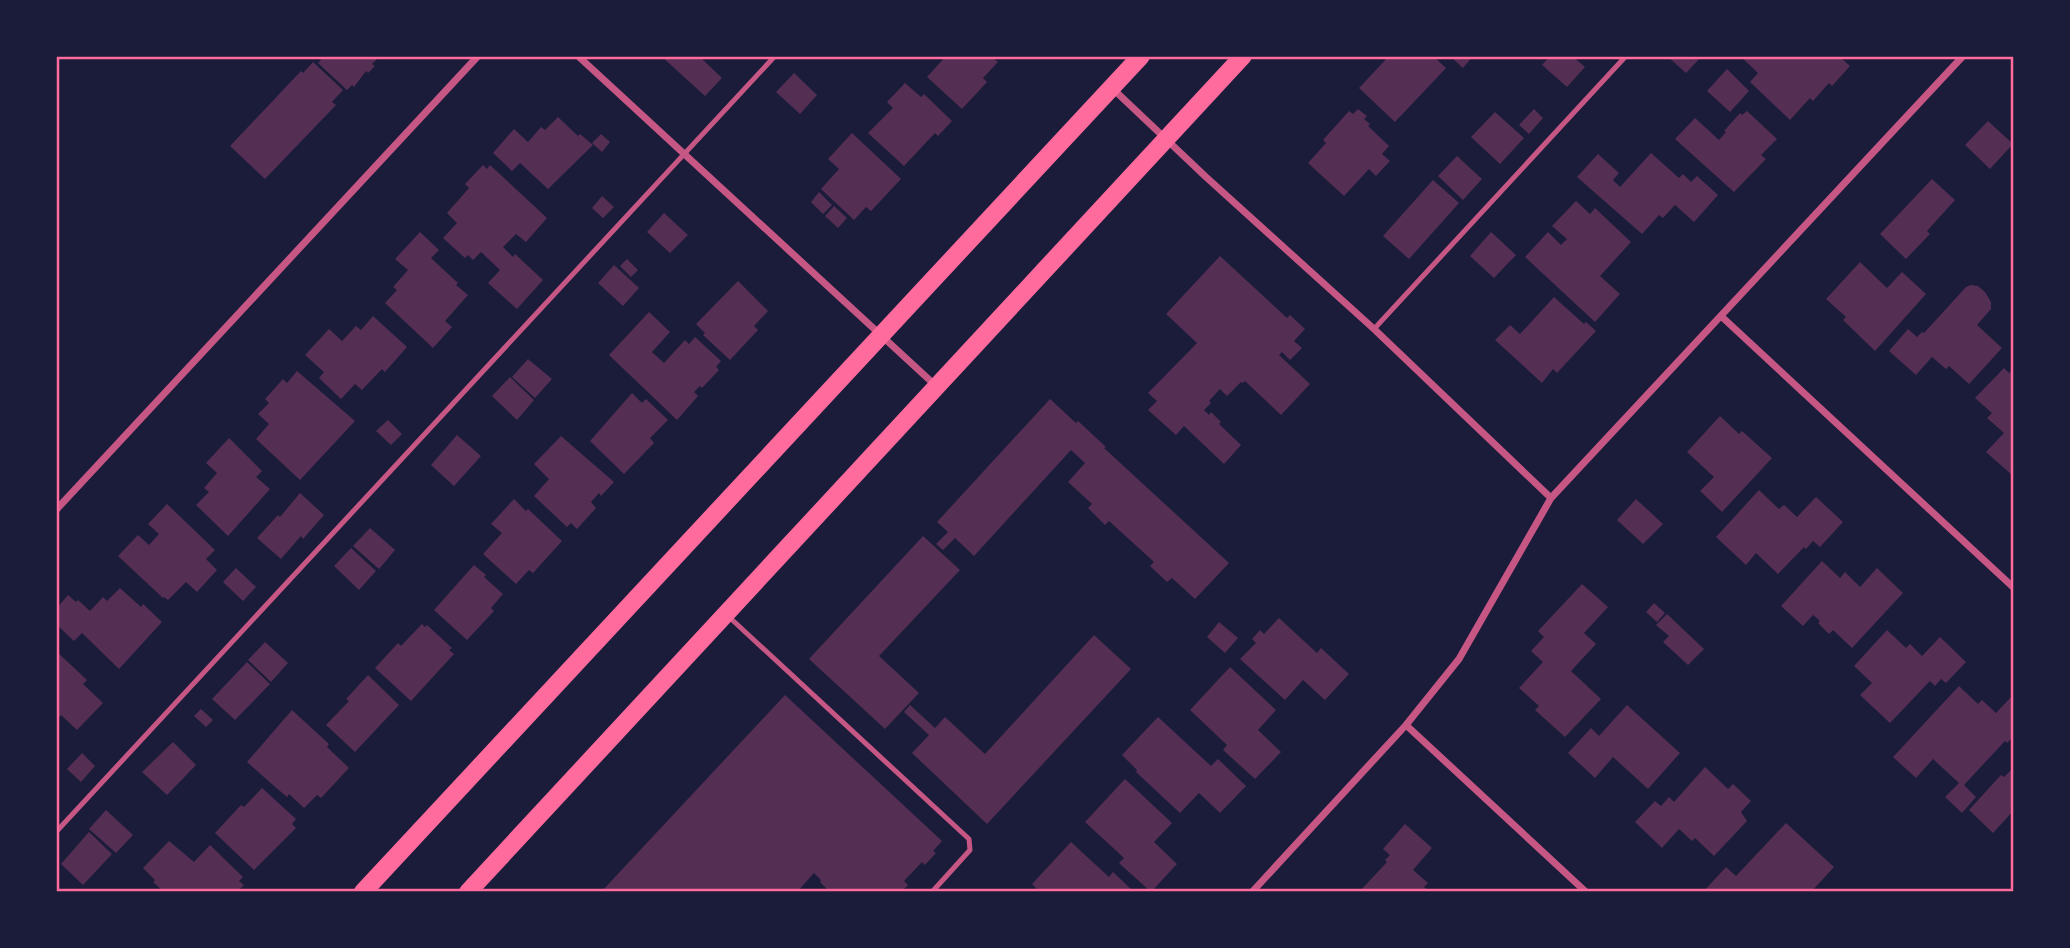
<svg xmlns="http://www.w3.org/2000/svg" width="2070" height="948" viewBox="0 0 2070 948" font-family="Montserrat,sans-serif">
	<rect width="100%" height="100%" fill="#1b1b3a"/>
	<path fill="#542f53" d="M324 56H380L372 64 375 66 368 73 366 71 354 87 352 85 347 90 318 63Z
		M661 56H699L722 78 705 96Z
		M946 56H991L998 62 983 78 987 82 962 109 927 77Z
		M1389 56H1433L1446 68 1395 122 1359 88Z
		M1450 56H1473L1463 68Z
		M1550 56H1572L1585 67 1567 87 1542 65Z
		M1667 56H1702L1686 73Z
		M1740 56H1839L1850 66 1832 86 1829 83 1813 101 1810 98 1790 120 1750 82 1758 73Z
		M313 62 343 90 332 102 336 105 265 179 230 146 301 71 303 73Z
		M1727 69 1749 91 1730 112 1707 91Z
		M794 73 817 95 800 114 776 92Z
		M905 83 921 97 924 94 952 121 938 136 935 133 904 166 868 133 893 108 887 102Z
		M1358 109 1367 116 1364 119 1370 124 1368 126 1389 146 1382 154 1390 161 1376 176 1369 169 1344 196 1308 163 1326 143 1323 140 1349 111 1353 114Z
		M1534 109 1543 118 1529 134 1519 125Z
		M1747 111 1777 139 1761 155 1766 159 1734 192 1675 139 1695 118 1719 140 1726 132 1724 131 1740 113 1742 115Z
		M1495 112 1524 138 1500 164 1471 137Z
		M558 117 578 136 580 134 593 145 548 189 520 163 512 171 493 153 514 129 528 142 541 127 545 130Z
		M1988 121 2013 144 1990 169 1965 145Z
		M852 133 901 179 871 211 866 207 854 220 821 189 839 169 828 159Z
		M601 134 610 142 602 152 592 143Z
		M1651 153 1679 178 1683 174 1691 182 1697 176 1718 195 1694 222 1675 205 1663 218 1659 215 1642 234 1577 177 1598 154 1619 173 1613 180 1620 187Z
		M1457 156 1482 179 1463 200 1438 176Z
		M483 165 487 169 490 165 547 218 526 242 516 234 503 247 513 257 515 254 543 280 517 309 488 283 500 270 481 252 473 260 468 255 465 258 443 238 457 223 447 213 469 188 465 184Z
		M1932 179 1955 200 1927 231 1930 234 1906 259 1880 234Z
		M1433 180 1459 203 1409 259 1383 236Z
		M819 192 832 205 823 214 811 202Z
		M602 196 614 207 603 218 592 208Z
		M1576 201 1590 214 1595 208 1631 242 1600 276 1620 294 1595 322 1525 257 1548 232 1561 245 1567 239 1552 226Z
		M834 206 847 218 838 228 825 216Z
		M664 213 688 235 670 253 647 232Z
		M420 232 439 250 431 258 458 283 456 285 468 295 445 321 452 327 433 348 385 303 397 290 393 287 408 270 395 259Z
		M1491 232 1516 255 1494 278 1470 256Z
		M1220 256 1287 318 1290 315 1305 329 1294 341 1302 348 1290 360 1282 352 1279 355 1310 384 1281 415 1245 381 1243 383 1241 382 1227 396 1220 389 1209 401 1211 403 1204 410 1209 415 1211 412 1221 422 1219 424 1241 445 1224 464 1184 426 1176 435 1148 410 1157 401 1148 393 1197 343 1166 314Z
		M627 259 638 270 631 277 620 266Z
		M1860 262 1887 288 1902 272 1926 294 1875 351 1843 320 1846 317 1826 299Z
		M614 265 639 288 623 306 598 283Z
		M738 281 768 311 754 326 758 330 730 360 703 335 705 333 696 324Z
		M1971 285 1978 286 1985 292 1991 302V309L1977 325 2002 348 1969 384 1949 366 1946 369 1932 357 1916 375 1889 351 1908 329 1917 337 1922 332 1924 333 1966 287Z
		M1554 297 1584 324 1586 322 1596 331 1557 373 1553 369 1542 383 1495 340 1510 325 1520 334Z
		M649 312 670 332 652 352 664 363 685 340 689 344 695 337 721 361 716 367 719 370 702 388 700 386 694 392 698 396 677 420 609 355Z
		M373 316 407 347 385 372 382 369 362 390 355 384 341 399 319 378 324 372 305 355 329 329 342 341 356 326 361 330Z
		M528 359 552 379 535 398 512 377Z
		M2004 368 2009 373 2014 368V472L2012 475 1986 452 2004 433 1987 418 1992 413 1975 398Z
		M297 371 355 421 300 480 256 439 269 424 258 414 269 403 265 399 283 379 287 383Z
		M510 377 534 400 517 420 492 396Z
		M632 393 642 403 646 399 668 420 650 438 654 443 624 474 590 441Z
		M1050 399 1076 423 1078 421 1106 447 1104 448 1229 563 1195 599 1172 578 1167 582 1150 566 1154 562 1109 521 1105 525 1088 508 1092 504 1068 482 1085 463 1071 450 974 556 955 538 943 550 936 544 948 532 937 522Z
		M1720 416 1739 434 1742 431 1772 458 1722 512 1700 491 1714 477 1687 452Z
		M388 420 402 434 391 445 376 431Z
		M457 435 481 456 454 486 431 465Z
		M561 436 614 482 601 496 599 493 591 502 596 508 577 529 571 523 567 527 534 496 549 479 534 464Z
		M229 438 262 471 256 477 270 489 228 536 196 505 209 492 204 488 217 473 206 463Z
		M1759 490 1779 509 1784 505 1797 517 1816 497 1843 522 1820 547 1813 541 1806 549 1804 547 1778 574 1756 553 1746 565 1716 537Z
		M300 493 324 515 303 539 301 536 281 559 257 538 278 515 280 517Z
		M514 499 526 511 528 509 562 541 533 573 529 570 516 584 483 554 502 533 491 524Z
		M1636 499 1663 524 1643 544 1617 520Z
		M167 504 215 550 206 559 217 570 197 592 186 582 168 600 164 597 163 598 118 556 138 535 149 545 159 534 148 524Z
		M370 528 395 550 379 569 353 546Z
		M923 536 960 570 879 656 919 693 885 729 809 659Z
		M351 548 376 571 359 590 334 566Z
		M1822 561 1840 578 1845 572 1860 587 1877 568 1903 593 1852 648 1833 630 1829 634 1818 623 1820 621 1813 615 1803 626 1781 606Z
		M474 565 486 575 484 577 503 594 491 608 494 611 467 640 434 610Z
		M236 568 256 587 243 601 223 582Z
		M1582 584 1608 607 1584 633 1596 644 1571 671 1601 699 1565 737 1535 710 1539 706 1519 688 1543 662 1531 651 1544 637 1538 631Z
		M120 588 141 607 143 604 162 622 119 669 82 633 74 641 56 624 58 621 56 619V609L68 595 76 602 78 600 90 611 103 597 107 601Z
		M1654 603 1665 613 1657 622 1646 612Z
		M1667 614 1704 649 1688 665 1663 642 1669 636 1656 625Z
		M1279 618 1317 653 1321 648 1349 674 1325 700 1303 680 1285 700 1240 659 1256 643 1252 639 1260 630 1264 634Z
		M1219 622 1238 638 1225 653 1207 637Z
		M422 624 425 627 427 625 452 648 449 650 454 654 411 701 375 668 398 643 401 646Z
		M1887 630 1906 648 1910 644 1922 656 1940 637 1966 662 1946 683 1941 679 1935 686 1930 681 1890 723 1860 695 1872 683 1854 666Z
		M1094 635 1131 669 987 824 912 753 929 735 904 712 910 705 935 728 945 717 985 754Z
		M265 642 288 663 271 682 248 660Z
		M56 651 87 680 83 684 103 703 77 730 61 715 56 721Z
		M247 662 270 684 235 720 212 699Z
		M1230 667 1276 710 1258 730 1281 752 1255 779 1223 750 1227 745 1190 710Z
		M368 675 399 705 355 752 326 725 349 701 346 699Z
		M1959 686 1978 704 1982 700 1996 713 2014 694V736L2007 743 2005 741 1964 785 1976 797 1962 813 1945 797 1959 783 1933 759 1916 778 1893 757Z
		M785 695 942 841 933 851 936 853 925 865 922 862 904 881 908 885 901 892H830L820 882 821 880 814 873 797 892H601Z
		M1627 705 1680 753 1648 789 1613 757 1595 778 1568 753 1591 728 1599 736Z
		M201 709 213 720 206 727 194 716Z
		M292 710 329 744 327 747 349 768 321 798 317 795 304 808 289 794 287 797 273 785 247 762Z
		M1158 717 1211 766 1218 759 1246 786 1220 813 1199 793 1180 813 1136 772 1137 770 1122 755Z
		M173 742 196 765 167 795 142 772Z
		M82 753 95 766 81 782 67 769Z
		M1705 767 1728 789 1733 784 1751 801 1741 812 1747 821 1714 856 1695 838 1692 841 1679 829 1662 848 1635 822 1655 801 1661 806 1669 797 1674 802Z
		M2014 767V802L2011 805 2014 810 1993 833 1969 810 2001 775 2004 777Z
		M1125 779 1172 823 1154 842 1177 864 1151 892 1119 863 1124 858 1085 822Z
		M262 788 296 819 292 824 296 828 254 870 215 833 241 805 244 807Z
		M106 810 133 835 116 853 89 829Z
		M1786 823 1834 867 1811 892H1703L1726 867 1736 876Z
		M1405 824 1432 848 1413 870 1428 883 1424 887 1430 892H1359L1387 862 1385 860 1390 855 1383 849Z
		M89 832 112 854 83 885 61 864Z
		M169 841 194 862 210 845 243 877 239 881 244 885 237 892H164L153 882 155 880 143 868Z
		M1071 842 1109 877 1113 872 1134 892H1040L1032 884Z"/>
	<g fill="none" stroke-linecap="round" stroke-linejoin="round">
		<path stroke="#c65784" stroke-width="5" d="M1374 329 1626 56
			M728 616 969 839 970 850 932 892
			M56 832 775 56"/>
		<path stroke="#c65784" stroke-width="7" d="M578 56 935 385
			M1112 88 1206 177 1374 329 1551 498
			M1721 316 2014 588
			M56 510 478 56
			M1406 725 1586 892
			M1252 892 1406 725 1459 659 1551 498 1963 56"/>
		<path stroke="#ff6b9d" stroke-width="18" d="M363 892 1141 56
			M468 892 1243 56"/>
	</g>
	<rect width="2070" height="948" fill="none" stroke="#1b1b3a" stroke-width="116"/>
	<rect x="58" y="58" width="1954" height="832" fill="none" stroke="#ff6b9d" stroke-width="2.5"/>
</svg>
